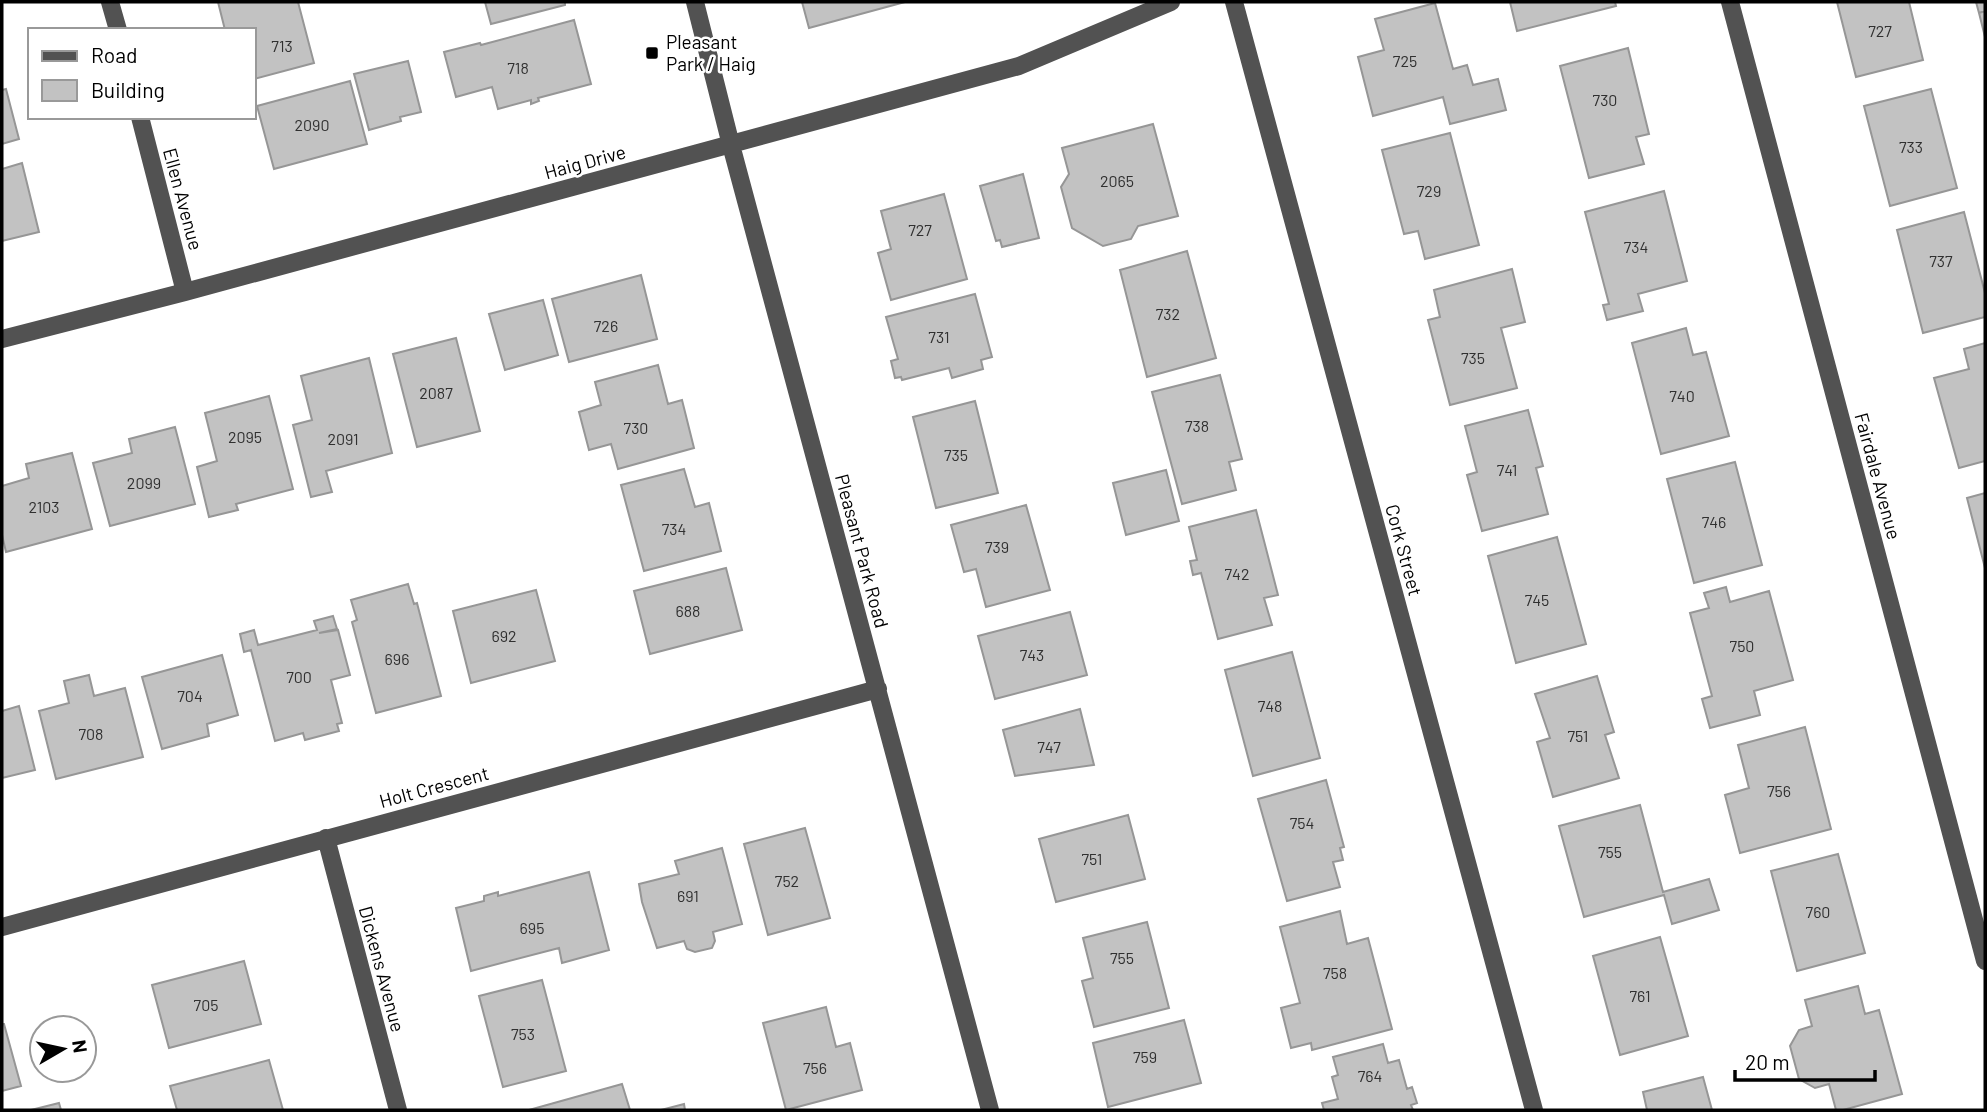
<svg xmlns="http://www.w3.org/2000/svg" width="1987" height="1112" viewBox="0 0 1987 1112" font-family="Barlow,sans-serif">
	<rect width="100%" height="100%" fill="#fff"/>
	<path fill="#c2c2c2" stroke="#969696" stroke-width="2" d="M218 2H298L314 63 254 79V30H225Z
		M485 2H565V5L491 24Z
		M802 2H905L809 28Z
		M1510 2H1615L1616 6 1517 31Z
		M1837 2H1909L1923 60 1856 77Z
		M1976 2H1985V11L1979 13Z
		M1435 3 1453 69 1467 65 1473 85 1498 79 1506 110 1450 124 1443 97 1373 116 1358 57 1384 50 1375 19Z
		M1985 11V37L1979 13Z
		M574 20 591 84 538 98 539 101 531 104V100L498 109 492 87 456 97 444 52 480 43 481 45Z
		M1628 48 1649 134 1636 137 1644 164 1589 178 1560 66Z
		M408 61 421 112 400 117 401 121 369 130 354 74Z
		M350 81 367 144 274 169 257 106Z
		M6 89 19 139 2 144V90Z
		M1931 89 1957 188 1890 206 1864 106Z
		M1153 124 1178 216 1138 226 1131 239 1103 246 1072 228 1061 187 1069 174 1062 148Z
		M1450 133 1479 245 1425 259 1418 231 1404 234 1382 150Z
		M22 163 39 232 2 241V169Z
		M1023 174 1039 238 1002 247 1000 240 996 241 980 186Z
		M1664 191 1687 281 1638 294 1643 311 1607 320 1603 305 1609 304 1585 212Z
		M944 194 967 279 891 300 878 253 891 249 881 211Z
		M1964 212 1985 293V317L1923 333 1897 230Z
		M1187 251 1216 358 1147 377 1120 270Z
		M1512 269 1525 322 1501 328 1517 388 1450 405 1428 320 1440 317 1434 290Z
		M641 275 657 339 569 362 552 299Z
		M975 294 992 357 981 360 983 369 952 378 949 368 902 380 901 377 895 378 891 361 898 359 886 317Z
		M543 300 558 355 505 370 489 314Z
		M1686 328 1693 355 1706 352 1729 436 1661 454 1632 343Z
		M456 338 480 431 417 447 393 354Z
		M1985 343V461L1959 468 1934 378 1969 369 1964 349Z
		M369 358 392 453 326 471 332 492 311 497 293 425 312 420 301 376Z
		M658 365 668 404 682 400 694 448 618 469 611 444 589 450 579 412 601 405 595 382Z
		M1220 375 1242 459 1229 462 1236 490 1182 504 1152 392Z
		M269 396 293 489 236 504 238 510 209 517 197 467 217 461 205 413Z
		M975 401 998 493 936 508 913 417Z
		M1528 410 1543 466 1536 468 1548 514 1482 531 1467 475 1477 472 1465 426Z
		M175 427 195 504 110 526 93 463 132 453 129 439Z
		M72 453 92 529 6 552 2 535V486L29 478 26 464Z
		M1735 462 1762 565 1694 583 1667 479Z
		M684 469 695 507 709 503 721 551 644 571 621 485Z
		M1166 470 1179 521 1126 535 1113 483Z
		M1985 493V568L1967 498Z
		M1026 505 1050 590 986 607 976 569 964 572 951 525Z
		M1256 510 1278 595 1264 598 1272 625 1218 639 1201 573 1193 575 1190 561 1197 560 1189 527Z
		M1557 537 1586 644 1516 663 1488 556Z
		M726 568 742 630 650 654 634 591Z
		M408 584 414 604 417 603 441 696 376 713 352 622 357 620 351 600Z
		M1726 587 1730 602 1769 591 1793 680 1754 691 1760 715 1710 728 1702 699 1712 696 1690 613 1709 608 1704 593Z
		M536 590 555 661 471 683 453 611Z
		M1070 612 1087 675 995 699 978 636Z
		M333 616 337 629 319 633 338 630 350 675 331 680 342 723 337 724 339 731 305 740 303 733 275 741 251 650 244 652 240 634 254 630 258 645 317 630 314 621Z
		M1292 652 1320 758 1253 776 1225 670Z
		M222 655 238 715 207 724 209 736 162 749 142 677Z
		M89 675 94 696 125 688 143 757 56 779 39 711 69 703 64 681Z
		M1597 676 1614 732 1605 735 1619 778 1553 797 1537 742 1550 738 1535 694Z
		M19 706 35 770 2 778V711Z
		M1080 709 1094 765 1015 776 1003 730Z
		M1805 727 1831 829 1740 853 1725 795 1749 788 1738 745Z
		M1326 780 1344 847 1340 848 1343 860 1333 862 1340 887 1287 901 1258 799Z
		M1640 805 1663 892 1709 879 1719 910 1672 924 1664 895 1584 917 1559 826Z
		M1128 815 1145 879 1056 902 1039 839Z
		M805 828 830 918 768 935 744 844Z
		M722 848 742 924 713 932 715 941 712 948 695 952 687 949 684 941 657 948 642 902 639 884 679 874 675 861Z
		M1838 854 1865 953 1797 971 1771 871Z
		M589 872 609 950 562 963 559 948 471 971 456 908 484 901V896L498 892V896Z
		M1340 911 1347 944 1368 938 1392 1029 1312 1050 1311 1043 1291 1048 1281 1008 1300 1003 1280 927Z
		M1147 922 1169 1008 1094 1027 1082 981 1093 978 1083 938Z
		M1660 937 1688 1036 1620 1055 1593 956Z
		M244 961 261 1024 169 1048 152 985Z
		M542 980 566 1071 503 1087 479 996Z
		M1858 986 1865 1014 1879 1010 1902 1094 1843 1110H1836L1829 1084 1815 1088 1799 1079 1790 1046 1799 1030 1812 1026 1805 1000Z
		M826 1007 836 1047 850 1043 862 1090 786 1110 763 1023Z
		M1184 1020 1201 1083 1108 1107 1093 1043Z
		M2 1024H4L21 1086 2 1091Z
		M1383 1044 1388 1063 1399 1060 1407 1089 1412 1087 1417 1103 1411 1105 1413 1110H1324L1322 1103 1338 1099 1332 1077 1338 1075 1333 1057Z
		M269 1060 283 1110H177L170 1086Z
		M1703 1077 1712 1110H1647L1643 1092Z
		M622 1084 630 1110H529Z
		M59 1103 61 1110H31Z
		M684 1104 685 1110H661Z"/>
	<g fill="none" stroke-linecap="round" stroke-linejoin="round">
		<path stroke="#525252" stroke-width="18" d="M110 2 118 30
			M695 2 731 145 990 1110
			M1234 2 1534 1110
			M1730 2 1985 961
			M140 117 185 292
			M2 339 185 292 1019 66 1171 2
			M326 838 398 1110
			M2 927 878 689"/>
	</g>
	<rect fill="#000" stroke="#fff" stroke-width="2.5" x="645" y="46" width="14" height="14" rx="3.5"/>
	<g text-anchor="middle" stroke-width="5" stroke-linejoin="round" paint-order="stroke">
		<g font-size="16" fill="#303030">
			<text x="1880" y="37">727</text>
			<text x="282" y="52">713</text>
			<text x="1405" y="67">725</text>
			<text x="518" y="74">718</text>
			<text x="1605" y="106">730</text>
			<text x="312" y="131">2090</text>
			<text x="1911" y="153">733</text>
			<text x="1117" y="187">2065</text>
			<text x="1429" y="197">729</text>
			<text x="920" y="236">727</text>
			<text x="1636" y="253">734</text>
			<text x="1941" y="267">737</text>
			<text x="1168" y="320">732</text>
			<text x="606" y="332">726</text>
			<text x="939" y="343">731</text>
			<text x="1473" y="364">735</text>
			<text x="436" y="399">2087</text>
			<text x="1682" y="402">740</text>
			<text x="1197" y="432">738</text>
			<text x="636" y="434">730</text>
			<text x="245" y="443">2095</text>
			<text x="343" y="445">2091</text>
			<text x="956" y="461">735</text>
			<text x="1507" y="476">741</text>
			<text x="144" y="489">2099</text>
			<text x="44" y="513">2103</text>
			<text x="1714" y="528">746</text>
			<text x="674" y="535">734</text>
			<text x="997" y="553">739</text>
			<text x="1237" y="580">742</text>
			<text x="1537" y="606">745</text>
			<text x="688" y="617">688</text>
			<text x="504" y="642">692</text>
			<text x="1742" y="652">750</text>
			<text x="1032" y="661">743</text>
			<text x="397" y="665">696</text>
			<text x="299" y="683">700</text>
			<text x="190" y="702">704</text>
			<text x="1270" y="712">748</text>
			<text x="91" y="740">708</text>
			<text x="1578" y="742">751</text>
			<text x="1049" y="753">747</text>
			<text x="1779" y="797">756</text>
			<text x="1302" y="829">754</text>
			<text x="1610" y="858">755</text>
			<text x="1092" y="865">751</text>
			<text x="787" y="887">752</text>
			<text x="688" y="902">691</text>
			<text x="1818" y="918">760</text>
			<text x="532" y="934">695</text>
			<text x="1122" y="964">755</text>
			<text x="1335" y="979">758</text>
			<text x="1640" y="1002">761</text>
			<text x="206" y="1011">705</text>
			<text x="523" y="1040">753</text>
			<text x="1145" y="1063">759</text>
			<text x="815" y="1074">756</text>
			<text x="1370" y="1082">764</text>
		</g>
		<g font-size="19" fill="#000" stroke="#fff" text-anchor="start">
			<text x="666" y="49">Pleasant<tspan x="666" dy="22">Park / Haig</tspan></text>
		</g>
		<g font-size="19" fill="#000" stroke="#fff">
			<text transform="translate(585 162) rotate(-15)" y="7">Haig Drive</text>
			<text transform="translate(183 199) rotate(75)" y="7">Ellen Avenue</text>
			<text transform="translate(1878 476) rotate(75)" y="7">Fairdale Avenue</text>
			<text transform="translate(1404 550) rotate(75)" y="7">Cork Street</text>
			<text transform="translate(862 551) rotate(75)" y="7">Pleasant Park Road</text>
			<text transform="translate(434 787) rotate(-15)" y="7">Holt Crescent</text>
			<text transform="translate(382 969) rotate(75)" y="7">Dickens Avenue</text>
		</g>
	</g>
	<rect width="1987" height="1112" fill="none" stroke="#000000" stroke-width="7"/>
	<rect x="28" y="28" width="228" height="91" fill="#ffffff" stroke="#999999" stroke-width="2"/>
	<rect x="42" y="51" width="35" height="10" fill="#525252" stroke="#999999" stroke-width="2"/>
	<text x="91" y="63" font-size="21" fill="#000000">Road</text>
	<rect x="42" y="80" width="35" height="21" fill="#c2c2c2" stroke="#999999" stroke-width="2"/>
	<text x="91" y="98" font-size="21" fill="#000000">Building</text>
	<g transform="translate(63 1049) rotate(81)"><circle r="33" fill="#ffffff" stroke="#999999" stroke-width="2"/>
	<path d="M0-5L12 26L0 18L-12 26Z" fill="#000000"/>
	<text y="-10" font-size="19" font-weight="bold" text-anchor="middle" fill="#000000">N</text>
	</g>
	<path d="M1735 1070v10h140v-10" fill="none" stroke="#000000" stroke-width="3.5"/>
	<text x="1745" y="1070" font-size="21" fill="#000000" stroke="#ffffff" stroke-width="5" paint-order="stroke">20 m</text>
</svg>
